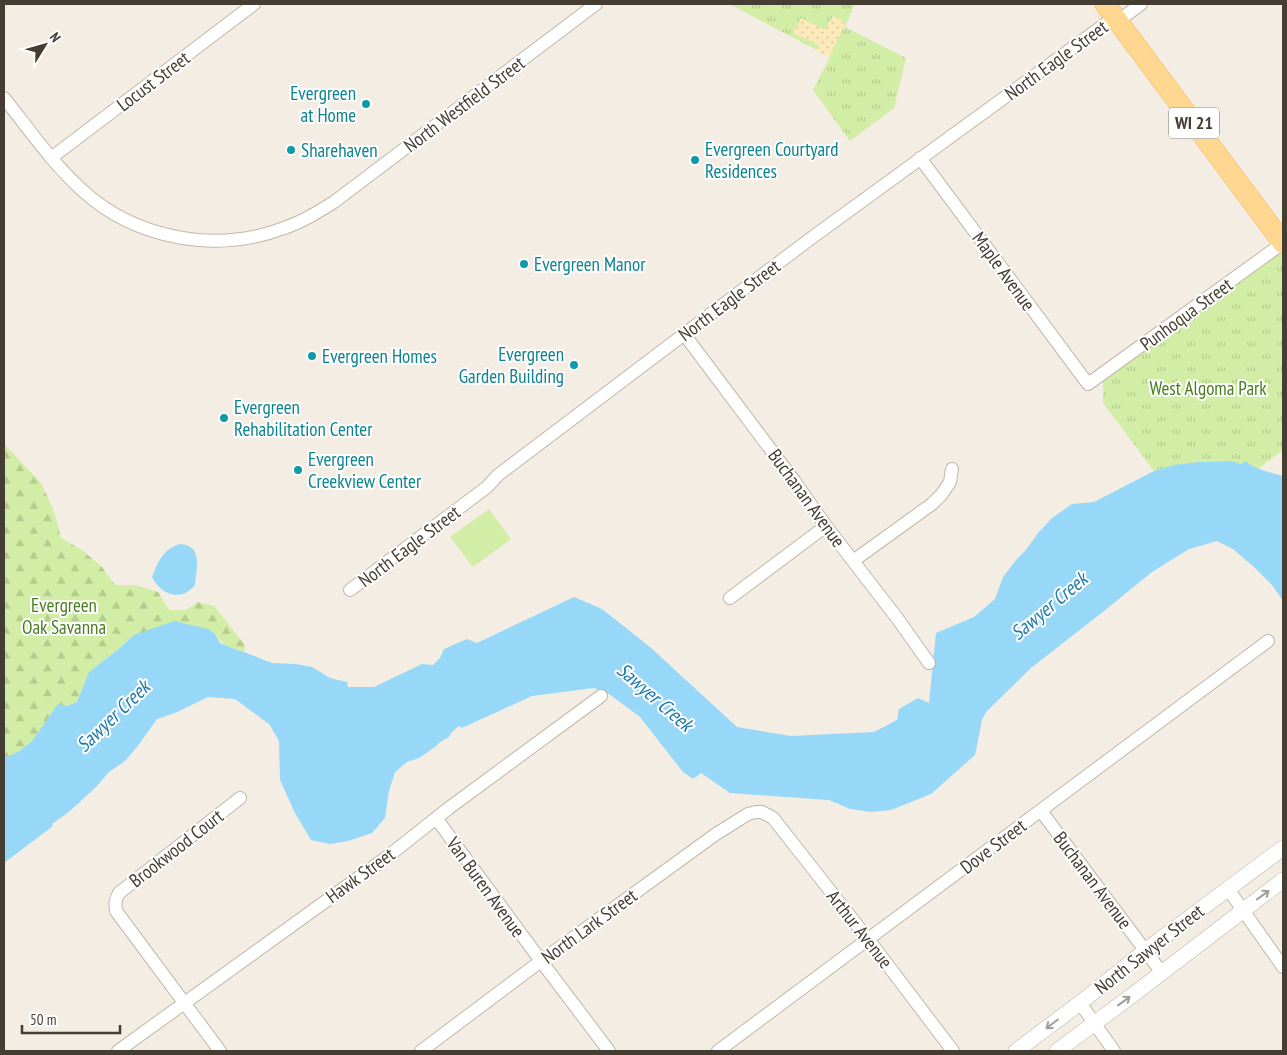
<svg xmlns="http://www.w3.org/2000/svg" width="1287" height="1055" viewBox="0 0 1287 1055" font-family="'PT Sans Narrow',sans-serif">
	<defs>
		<pattern id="grass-tufts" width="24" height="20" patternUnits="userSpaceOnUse" patternTransform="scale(1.25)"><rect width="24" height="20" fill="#d2eda6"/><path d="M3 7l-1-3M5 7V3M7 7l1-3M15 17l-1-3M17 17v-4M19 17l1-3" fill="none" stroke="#b6cc8f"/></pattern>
		<pattern id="forest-firs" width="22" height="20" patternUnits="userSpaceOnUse" patternTransform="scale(1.25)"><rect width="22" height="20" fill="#d2eda6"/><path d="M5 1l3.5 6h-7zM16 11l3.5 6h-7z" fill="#b6cc8f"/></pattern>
		<pattern id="sand-dots" width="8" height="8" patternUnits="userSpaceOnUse" patternTransform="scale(1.25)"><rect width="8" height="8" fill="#fde9b9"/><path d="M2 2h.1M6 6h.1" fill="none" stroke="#dac9a0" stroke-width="1.8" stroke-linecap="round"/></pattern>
	</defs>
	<rect width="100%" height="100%" fill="#f3ede3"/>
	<path fill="url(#grass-tufts)" d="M729 4H855L845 27 906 58 894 108 850 141 813 90 830 57Z
		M1283 243V450L1258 469C1226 455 1187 462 1154 471L1103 403V373Z"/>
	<path fill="url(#forest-firs)" d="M4 444 41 483 54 511 61 538 82 550 102 567 115 585H135L158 592 169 610H186L198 602 214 606 245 645 244 652C231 649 222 645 215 634L134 635 121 647 89 672 77 702 67 706 58 705 32 741 18 752 4 758Z"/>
	<path fill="url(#sand-dots)" d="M833 16 846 23 829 57 816 50 819 45 793 33 801 18 825 30Z"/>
	<path fill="#d2eda6" d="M489 509 511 539 473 567 450 537Z"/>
	<path fill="#97d8f8" d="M1230 461 1242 464 1245 461C1256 470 1270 472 1283 476V601L1272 585 1255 568 1233 549 1217 541 1189 549 1152 572 1104 611 1031 668 986 712 982 720 975 755 931 794 891 810 871 812 850 809 829 800 730 793 701 773 693 779 683 772 640 717 609 694 594 688 532 696 464 727 462 728 459 726 452 732 449 737 440 742 435 747 419 758 407 762 395 772 389 791 385 818 372 833 348 841 330 844 311 840 295 813 280 780 279 741 269 724 235 699 208 697 175 713 157 719 137 747 125 761 109 772 96 787 70 811 52 824 53 826 4 863V758L18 752 32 741 58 704 67 706 77 702 89 672 121 647 134 635 174 621 208 629 215 634 220 643 237 650 244 652 272 663 296 664 312 667 330 678 347 682 348 687H374L422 664 433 665 440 658 444 649 467 639 477 643 574 597 602 609 650 647 737 727 791 736 874 732 897 720 899 709 918 698 929 703 936 633 974 617 995 599 1003 577 1017 559 1026 550 1038 533 1052 518 1072 504 1094 502 1154 471 1174 465 1199 462Z
		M180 544C204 546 196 569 195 585 182 602 160 595 152 577 158 562 163 549 180 544Z"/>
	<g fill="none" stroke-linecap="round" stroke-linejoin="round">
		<defs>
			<path id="minor" d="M1118 21 1141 4
				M4 98C29 129 52 163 82 190 135 239 217 254 284 228 302 222 318 212 334 202L596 4
				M51 158 254 4
				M920 158 1088 384 1283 243
				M684 334 795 482 826 526 897 618 929 663
				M853 561 932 504 942 494 950 482 952 469
				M350 590 487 487 498 475 810 239 1115 17
				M730 598 826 526
				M1041 811 1162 973
				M436 818 541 961 609 1051
				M1228 889 1283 967
				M1080 1003 1114 1051
				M118 1051 387 857 449 808 601 696
				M220 1051 116 911C115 903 115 900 119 893L240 798
				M421 1051 541 961 716 834 748 814 756 812H762L773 818 868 939 953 1051
				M718 1051 1268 641"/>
			<path id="tertiary" d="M1016 1051 1080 1003 1146 950 1283 848
				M1057 1051 1134 994 1283 880"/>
			<path id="primary" d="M1105 4 1283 243"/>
		</defs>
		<use href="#minor" stroke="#c3b7a7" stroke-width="14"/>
		<use href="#tertiary" stroke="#c3b7a7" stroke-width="16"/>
		<use href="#primary" stroke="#f0b554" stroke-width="21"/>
		<use href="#minor" stroke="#fff" stroke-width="12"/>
		<use href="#tertiary" stroke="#fff" stroke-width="15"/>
		<use href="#primary" stroke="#ffd790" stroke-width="20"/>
	</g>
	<defs><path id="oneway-shaft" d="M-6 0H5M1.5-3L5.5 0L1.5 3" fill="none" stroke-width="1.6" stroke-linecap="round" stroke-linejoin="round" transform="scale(1.25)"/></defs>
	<g stroke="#a29e98">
		<use href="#oneway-shaft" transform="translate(1263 895) rotate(-36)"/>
		<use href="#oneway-shaft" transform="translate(1124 1001) rotate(-36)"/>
		<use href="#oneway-shaft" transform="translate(1052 1024) rotate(143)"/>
	</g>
	<g fill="#0f9aa8" stroke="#fff" stroke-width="2">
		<circle cx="366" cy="104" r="5"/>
		<circle cx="291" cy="150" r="5"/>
		<circle cx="695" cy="160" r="5"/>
		<circle cx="524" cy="264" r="5"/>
		<circle cx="312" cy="356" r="5"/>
		<circle cx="574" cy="365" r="5"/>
		<circle cx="224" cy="418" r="5"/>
		<circle cx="298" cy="470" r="5"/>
	</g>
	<g text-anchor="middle" stroke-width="4" stroke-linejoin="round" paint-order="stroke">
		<rect fill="#fff" stroke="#7e7770" stroke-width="1" x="1169" y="107.5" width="50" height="31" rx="4"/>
		<g font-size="18" font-weight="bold" fill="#463d32">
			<text x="1194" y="129">WI 21</text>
		</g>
		<g font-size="19" fill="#463d32" stroke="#fff">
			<text transform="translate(1056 60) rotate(-36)" y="7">North Eagle Street</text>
			<text transform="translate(153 81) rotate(-37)" y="7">Locust Street</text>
			<text transform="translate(464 104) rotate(-37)" y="7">North Westfield Street</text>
			<text transform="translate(1004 271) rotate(54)" y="7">Maple Avenue</text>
			<text transform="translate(729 300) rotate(-37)" y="7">North Eagle Street</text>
			<text transform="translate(1186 314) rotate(-36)" y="7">Punhoqua Street</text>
			<text transform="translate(807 498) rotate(54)" y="7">Buchanan Avenue</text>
			<text transform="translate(409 546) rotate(-37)" y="7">North Eagle Street</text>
			<text transform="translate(993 846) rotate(-37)" y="7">Dove Street</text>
			<text transform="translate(176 848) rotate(-38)" y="7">Brookwood Court</text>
			<text transform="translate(360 875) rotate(-36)" y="7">Hawk Street</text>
			<text transform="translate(1093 880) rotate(53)" y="7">Buchanan Avenue</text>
			<text transform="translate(486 887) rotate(54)" y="7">Van Buren Avenue</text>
			<text transform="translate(589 926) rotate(-36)" y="7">North Lark Street</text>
			<text transform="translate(860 929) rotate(52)" y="7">Arthur Avenue</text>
			<text transform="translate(1149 949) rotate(-38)" y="7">North Sawyer Street</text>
		</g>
		<g font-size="19" fill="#0d838f" stroke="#fff" text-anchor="start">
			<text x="356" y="100" text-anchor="end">Evergreen<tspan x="356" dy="22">at Home</tspan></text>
			<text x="705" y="156">Evergreen Courtyard<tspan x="705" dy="22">Residences</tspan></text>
			<text x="301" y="157">Sharehaven</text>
			<text x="534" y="271">Evergreen Manor</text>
			<text x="564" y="361" text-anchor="end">Evergreen<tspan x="564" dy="22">Garden Building</tspan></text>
			<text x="322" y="363">Evergreen Homes</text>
			<text x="234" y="414">Evergreen<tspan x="234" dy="22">Rehabilitation Center</tspan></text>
			<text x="308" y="466">Evergreen<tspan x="308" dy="22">Creekview Center</tspan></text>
		</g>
		<g font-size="19" fill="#4a7d20" stroke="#fff">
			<text x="1208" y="395">West Algoma Park</text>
			<text x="64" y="612">Evergreen<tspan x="64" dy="22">Oak Savanna</tspan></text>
		</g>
		<g font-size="20" font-style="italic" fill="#1f7bab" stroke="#fff">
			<text transform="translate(1049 606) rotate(-40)" y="7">Sawyer Creek</text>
			<text transform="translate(655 697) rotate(41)" y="7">Sawyer Creek</text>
			<text transform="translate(113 716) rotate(-44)" y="7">Sawyer Creek</text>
		</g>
	</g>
	<rect width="1287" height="1055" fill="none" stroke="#463d32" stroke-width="10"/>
	<g transform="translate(45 45) rotate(53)" stroke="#ffffff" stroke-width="4" paint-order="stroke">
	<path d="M0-4L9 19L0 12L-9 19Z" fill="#463d32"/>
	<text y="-8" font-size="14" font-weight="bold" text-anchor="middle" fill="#463d32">N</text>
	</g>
	<path d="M22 1025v8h98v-8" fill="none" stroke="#463d32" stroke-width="2.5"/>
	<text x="30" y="1025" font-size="15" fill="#463d32" stroke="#ffffff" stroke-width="4" paint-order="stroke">50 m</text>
</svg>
